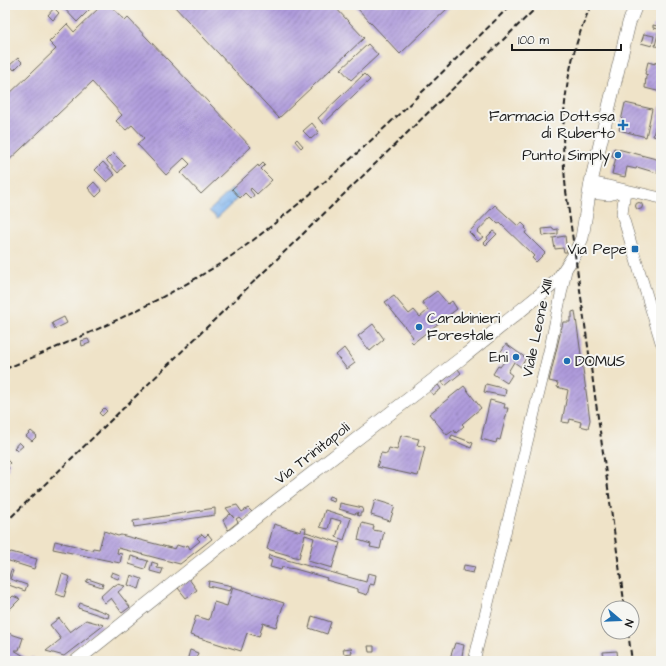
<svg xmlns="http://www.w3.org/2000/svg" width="666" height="666" viewBox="0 0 666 666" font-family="'Architects Daughter',sans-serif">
	<defs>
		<pattern id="water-waves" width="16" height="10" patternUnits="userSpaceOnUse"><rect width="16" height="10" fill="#81b5ef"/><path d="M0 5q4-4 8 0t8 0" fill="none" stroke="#6f9bcc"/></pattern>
		<pattern id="building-hatch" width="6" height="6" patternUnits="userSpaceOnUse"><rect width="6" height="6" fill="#af9bdc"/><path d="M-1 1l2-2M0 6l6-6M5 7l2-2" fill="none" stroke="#8e7eb2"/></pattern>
	</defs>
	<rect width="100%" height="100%" fill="#f6f6f2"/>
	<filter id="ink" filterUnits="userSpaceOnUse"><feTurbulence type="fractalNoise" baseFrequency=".025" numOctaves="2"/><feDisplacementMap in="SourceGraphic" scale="8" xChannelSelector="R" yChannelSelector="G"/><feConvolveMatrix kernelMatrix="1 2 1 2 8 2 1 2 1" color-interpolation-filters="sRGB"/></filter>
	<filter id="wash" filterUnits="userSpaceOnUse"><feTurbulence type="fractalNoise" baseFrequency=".012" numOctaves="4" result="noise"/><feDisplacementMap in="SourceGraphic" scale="16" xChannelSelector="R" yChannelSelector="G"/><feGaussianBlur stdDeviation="0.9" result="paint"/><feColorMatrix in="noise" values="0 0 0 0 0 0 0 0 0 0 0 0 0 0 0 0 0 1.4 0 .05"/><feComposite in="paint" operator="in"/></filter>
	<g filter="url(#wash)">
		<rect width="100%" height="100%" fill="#efe3c8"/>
		<path fill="url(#water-waves)" stroke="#4e6886" d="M232 189 239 197 217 218 209 211Z"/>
		<g id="blocks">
			<path fill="url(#building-hatch)" d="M61 5H94L77 22Z
				M102 5H110L125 21 128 18 251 147 201 194 181 173 190 164 184 158 166 175 137 144 144 138 132 125 126 130 116 121 122 115 92 82 5 164V98L56 49 49 42 67 24 74 32Z
				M173 5H333L364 38 279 118Z
				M359 5H449L450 6 400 54 356 7Z
				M651 5H661V12L650 7Z
				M54 8 59 13 53 20 48 15Z
				M653 25 661 27V47L655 46 659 29 653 28Z
				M644 34 654 36 652 46 641 43Z
				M368 44 378 55 351 80 341 69Z
				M18 58 22 62 14 70 10 65Z
				M648 62 655 64V62L661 65V92L645 88 646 76 648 75 645 74Z
				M364 74 370 80 323 124 318 118Z
				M625 103 652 109 646 137 619 130Z
				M660 106 661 107V138L653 136Z
				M312 123 319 132 311 139 303 131Z
				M297 139 303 146 301 148 295 141Z
				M614 148 660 160 657 173 637 167 636 169 627 167 625 177 612 174 616 157 612 156Z
				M113 153 125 165 118 173 106 160Z
				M103 162 115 175 107 182 95 170Z
				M263 163 265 165 261 169 272 180 257 194 251 188 250 190 254 195 251 199 245 193 240 198 232 189 258 165 259 167Z
				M94 182 102 191 96 197 88 188Z
				M635.5 206a3.5 3.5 0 1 1 7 0a3.5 3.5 0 1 1-7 0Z
				M495 205 518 226 522 223 526 227 525 228 527 230 525 233 545 253 536 262 532 258 534 256 500 223 498 224 491 217 477 232 483 237 478 241 469 232Z
				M553 228V230L558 229V234L543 236 542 229Z
				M493 231 497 234 486 245 484 243 488 239 487 237Z
				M565 236 567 252H564L563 248 555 249 553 238Z
				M437 291 448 304 452 301 457 309 413 343 410 340 413 337 385 302 394 296 409 314 414 310 420 317 428 310 422 302Z
				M575 311 590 420 588 428 580 426 581 422 570 419 569 423 562 422 568 390 557 387 558 383 549 381 563 322H570V318H572V312Z
				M64 317 67 323 55 329 52 323Z
				M373 324 384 339 370 351 358 336Z
				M88 339 90 343 82 346 81 341Z
				M506 344 526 358 521 367 514 362 508 372 512 375 507 383 493 374 498 366 500 367 507 358 500 353Z
				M344 348 355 363 347 369 336 355Z
				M458 369 461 373 445 386 442 382Z
				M486 384 506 389 505 396 484 392Z
				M438 385 441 389 433 395 430 391Z
				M464 386 481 408 462 424 464 426 456 433 454 430 447 435 429 414Z
				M490 400 505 404 504 408H508L500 440 497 439 496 443 481 439Z
				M104 408 107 411 102 416 99 413Z
				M31 431 37 436 32 441 26 436Z
				M401 435 419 439 417 445 425 447 418 476 377 467 381 453 387 454 389 448 397 450Z
				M452 435 473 443 471 448 450 439Z
				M19 442 23 446 17 451 14 448Z
				M5 458 10 463 7 466 9 468 5 473Z
				M329 496 335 498 334 502 328 500Z
				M375 500 395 506 390 521 371 515Z
				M340 503 363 508 362 513H360V516L357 515 358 512 355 514 339 509Z
				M237 505 242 512 248 508 252 512 242 520 239 517 236 519 238 522 228 530 223 520 230 514 234 518 226 508Z
				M215 508V515L134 527 133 521Z
				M325 510 351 518 344 540 336 537 341 521 331 518 328 529 320 527Z
				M362 523 374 526 373 530 384 532 380 549 370 547 371 544 358 540Z
				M274 524 301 532 302 527 306 528 305 533 306 532 340 543 332 568 308 561 314 538 305 535 299 558 267 549Z
				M104 531 118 536 121 535 175 549 177 545 183 547 188 545 190 549 200 541 197 538 202 534 205 537 208 534 212 539 180 564 118 548 117 553 122 554 120 563 53 549 55 541 92 550 93 548 99 549Z
				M11 552 37 559 34 569 6 560 5 556Z
				M269 555 366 582 368 573 376 575 374 585 370 584 367 595 358 592V589L326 580 327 578 295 569 282 567 281 570 270 567 272 560 268 559Z
				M131 556 148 561 145 569 129 564Z
				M152 562 158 564 157 568 163 569 161 574 150 571Z
				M464 565 475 567 473 573 463 571Z
				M11 570 13 571 10 579 27 585 25 591 9 585V583H7Z
				M112 572 120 575 118 579 110 576Z
				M62 574 70 577 64 597 56 594Z
				M131 575 142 579 139 589 128 585Z
				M88 579 103 584 102 587 86 582Z
				M189 579 197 590 186 598 178 588Z
				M209 581 232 586 230 591 208 586Z
				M117 584 125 586 118 592 130 607 122 613 111 598 105 603 100 597 113 585 114 586Z
				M233 587 284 603 276 627 263 623 259 637 247 633 241 651 190 635 196 616 209 620 214 602 227 606Z
				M13 596 20 599 5 614V604Z
				M80 603 109 614 108 618 78 608Z
				M312 616 331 622 327 634 309 628Z
				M59 618 70 632 86 620 104 625 64 656 46 651 61 639 50 625Z
				M5 632 23 638 19 650H14L29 659 32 657 39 661H5Z
				M455 643 464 645 461 661H449Z
				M368 646H374V652H369Z
				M351 648 352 653 344 654 343 649Z
				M190 650 198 653 195 661H187Z
				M617 651 618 661H604L603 652Z
				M356 659H371V661H356Z"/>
		</g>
	</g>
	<g filter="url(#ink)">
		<use href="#blocks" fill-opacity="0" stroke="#666258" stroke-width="1"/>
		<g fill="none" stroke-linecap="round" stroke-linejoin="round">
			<defs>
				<path id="minor" d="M591 182 661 198
					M625 190 622 214 661 342
					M589 193 609 195 625 190
					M474 661 551 343 566 270"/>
				<path id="major" d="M76 661 270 506 463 357 557 281 575 254 582 238 591 182 629 23 636 5"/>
			</defs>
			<use href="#minor" stroke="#666258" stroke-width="12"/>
			<use href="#major" stroke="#666258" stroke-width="14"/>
			<use href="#minor" stroke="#fff" stroke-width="11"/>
			<use href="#major" stroke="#fff" stroke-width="13"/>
			<path stroke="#1c1c1c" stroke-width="2" stroke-dasharray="6 3" stroke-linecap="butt" d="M591 5C564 65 559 126 566 191L625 608
				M5 369C78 339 151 307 218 265 244 248 268 229 291 210 369 147 439 75 511 5
				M5 523 539 5
				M628 632 632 661"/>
		</g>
	</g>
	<g fill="#1f6fb2" stroke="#f6f6f2" stroke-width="1.5">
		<path d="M621 119h4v4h4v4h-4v4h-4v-4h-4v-4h4z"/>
		<circle cx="618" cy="155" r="4"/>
		<rect x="631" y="245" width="8" height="8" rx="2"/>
		<circle cx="419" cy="327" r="4"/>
		<circle cx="516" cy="357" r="4"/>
		<circle cx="567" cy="361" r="4"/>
	</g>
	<g text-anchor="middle" stroke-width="4" stroke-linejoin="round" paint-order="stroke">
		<g font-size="15" fill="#1c1c1c" stroke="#f6f6f2" text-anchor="end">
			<text x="615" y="121">Farmacia Dott.ssa<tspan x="615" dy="17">di Ruberto</tspan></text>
			<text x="610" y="160">Punto Simply</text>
			<text x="627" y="254">Via Pepe</text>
			<text x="427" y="323" text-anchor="start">Carabinieri<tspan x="427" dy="17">Forestale</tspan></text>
			<text x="508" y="362">Eni</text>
			<text x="575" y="366" text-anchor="start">DOMUS</text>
		</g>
		<g font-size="15" fill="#1c1c1c" stroke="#f6f6f2">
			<text transform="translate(537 328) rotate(-78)" y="5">Viale Leone XIII</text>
			<text transform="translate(312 453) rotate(-38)" y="5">Via Trinitapoli</text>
		</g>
	</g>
	<rect width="666" height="666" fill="none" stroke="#f6f6f2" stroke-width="20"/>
	<g transform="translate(620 620) rotate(109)"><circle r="19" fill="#f6f6f2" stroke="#9f9f9c"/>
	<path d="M0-3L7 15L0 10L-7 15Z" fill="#1f6fb2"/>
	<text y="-6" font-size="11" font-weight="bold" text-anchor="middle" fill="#1c1c1c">N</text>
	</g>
	<path d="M512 44v6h109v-6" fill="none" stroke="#1c1c1c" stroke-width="2"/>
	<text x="518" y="44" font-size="12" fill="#1c1c1c" stroke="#f6f6f2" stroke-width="3" paint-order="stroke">100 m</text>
</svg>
